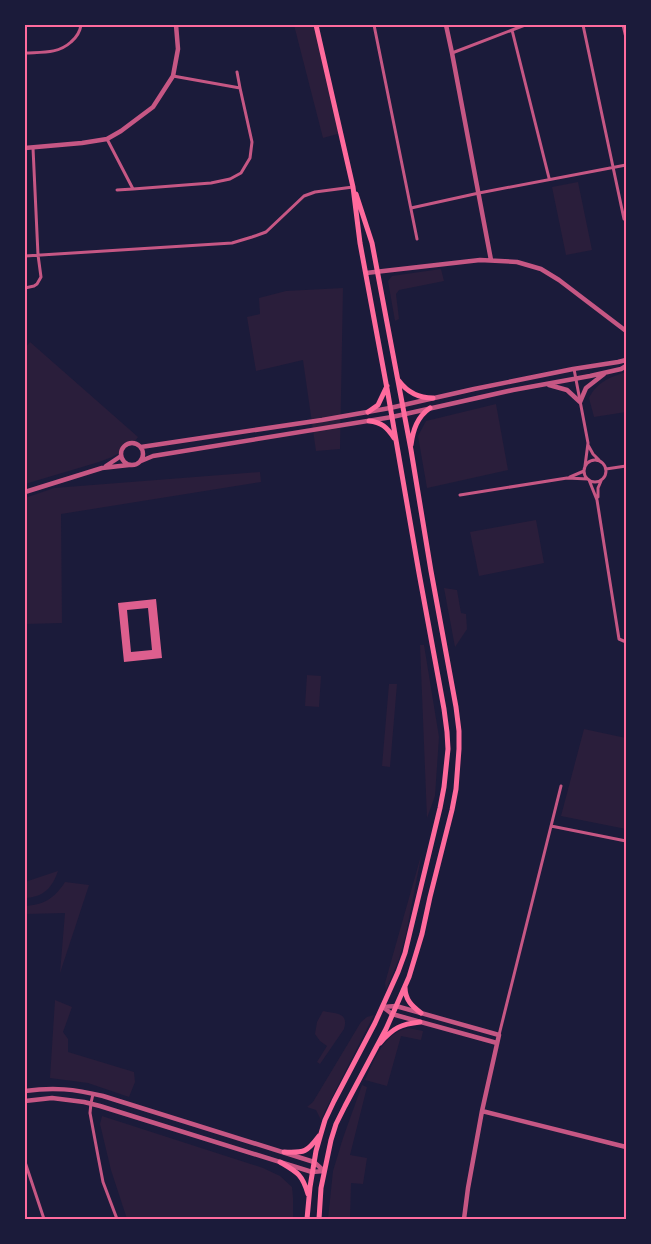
<svg xmlns="http://www.w3.org/2000/svg" width="651" height="1244" viewBox="0 0 651 1244" font-family="'PT Sans Narrow',sans-serif">
	<rect width="100%" height="100%" fill="#1b1b3a"/>
	<path fill="#2a1e3b" d="M294 25H314L341 133 323 138Z
		M578 182 592 250 566 255 552 187Z
		M441 269 444 281 399 290 396 294 399 319 395 321 388 281 392 276Z
		M343 288 340 449 316 451 303 360 256 371 247 317 260 314 259 298 286 291Z
		M30 342 138 437 135 441 124 443 121 448 119 453 112 457 99 462 25 484V348Z
		M626 372V412L594 417 589 398C597 382 610 377 626 372Z
		M496 404 508 470 427 488 418 436 426 421Z
		M260 472 261 482 61 514 62 623 25 624V498L54 488Z
		M536 520 544 563 479 576 470 532Z
		M444 588 457 590 461 613 466 614 467 629 455 647Z
		M420 645H424L439 737 435 796 427 818Z
		M307 675 321 676 319 707 305 706Z
		M389 684H397L390 767 382 766Z
		M584 729 626 738V829L561 816Z
		M422 852 406 934 399 959 386 990 385 983Z
		M58 871C52 888 44 897 25 898V882Z
		M65 882 89 885 60 973 65 913 25 914V906C44 905 55 898 65 882Z
		M55 1000 72 1007 63 1032 68 1039V1052L134 1072 135 1082 129 1097 88 1083 50 1078Z
		M323 1011C336 1014 349 1012 344 1029L320 1064 317 1062 327 1046 320 1041 315 1034 317 1022Z
		M374 1015 325 1111 321 1120 316 1110 307 1107 313 1102 361 1022 367 1017Z
		M408 1028 423 1031 421 1040 401 1036 387 1086 365 1080C374 1060 384 1033 408 1028Z
		M362 1085 367 1087 350 1155 367 1158 363 1184 351 1183 350 1219H328L333 1171 343 1138Z
		M102 1116 263 1168 280 1176 292 1187 293 1198V1219H127L111 1170 100 1124Z"/>
	<path fill="#dd5f8e" fill-rule="evenodd" d="M156 599 162 658 124 662 118 603ZM148 608 152 650 131 652 127 610Z"/>
	<g fill="none" stroke-linecap="round" stroke-linejoin="round">
		<path stroke="#c65784" stroke-width="3" d="M374 25 417 239
			M583 25 624 219
			M623 25 626 38
			M512 30 549 178
			M25 53C42 52 58 54 71 42 77 37 80 32 81 25
			M452 53 525 25
			M237 72 240 88
			M107 139 133 189 211 183 230 179 241 173 250 158 252 142 240 88 173 76
			M117 190 133 189
			M411 208 479 193 626 165
			M25 256 232 243 252 237 266 232 304 196 315 192 353 187
			M25 288 34 286 37 284 41 277 38 255 33 148
			M574 369 588 443 585 466
			M588 445 593 454 599 460
			M584 471a11 11 0 1 1 22 0a11 11 0 1 1-22 0Z
			M606 469 626 466
			M570 477 584 471
			M589 480 597 500 619 639 626 642
			M460 495 567 478 588 479
			M598 497V488L601 481
			M551 826 626 841
			M499 1035 561 786
			M93 1094 91 1103 90 1113 98 1156 103 1182 117 1219
			M25 1162 44 1219"/>
		<path stroke="#c65784" stroke-width="4.5" d="M446 25 452 53 491 260
			M25 148 82 143 107 139 121 131 153 107 173 76 178 49 176 25
			M366 273 480 260 517 262 541 269 559 280 626 331
			M549 385 567 390 580 402 586 388 604 374
			M121 454a11 11 0 1 1 22 0a11 11 0 1 1-22 0Z
			M141 447 322 420 390 408 474 389 573 369 618 362 626 360
			M141 461 153 456 392 417 513 390 590 376 621 369 626 366
			M106 466 121 456
			M25 492 102 468 129 465
			M383 1007 396 1006 499 1035 482 1111 468 1188 464 1219
			M383 1007 392 1014 497 1043
			M25 1091C54 1087 74 1089 103 1096L314 1162 324 1171
			M25 1101 52 1098 84 1102 100 1106 312 1172 324 1171
			M482 1111 626 1147"/>
		<path stroke="#ff6b9d" stroke-width="5" d="M399 381C408 393 419 398 433 398
			M368 412 378 405 387 386
			M369 421C381 422 387 427 394 438
			M411 445C413 430 417 417 430 408
			M405 987C405 1000 412 1006 421 1013
			M380 1043C393 1028 401 1024 420 1022
			M284 1152C305 1153 307 1152 319 1136
			M280 1162C297 1172 302 1174 308 1194
			M307 1219 310 1187 316 1151 320 1137 325 1120 334 1101 375 1023 398 972 405 953 410 932 440 808 444 787 448 749 447 732 444 709 419 573 388 394 360 243 353 187 316 25
			M319 1219 321 1188 331 1140 336 1124 345 1106 386 1029 409 977 422 934 430 897 452 810 456 789 459 749V731L456 707 431 571 411 450 372 243 356 194"/>
	</g>
	<rect width="651" height="1244" fill="none" stroke="#1b1b3a" stroke-width="52"/>
	<rect x="26" y="26" width="599" height="1192" fill="none" stroke="#ff6b9d" stroke-width="2"/>
</svg>
